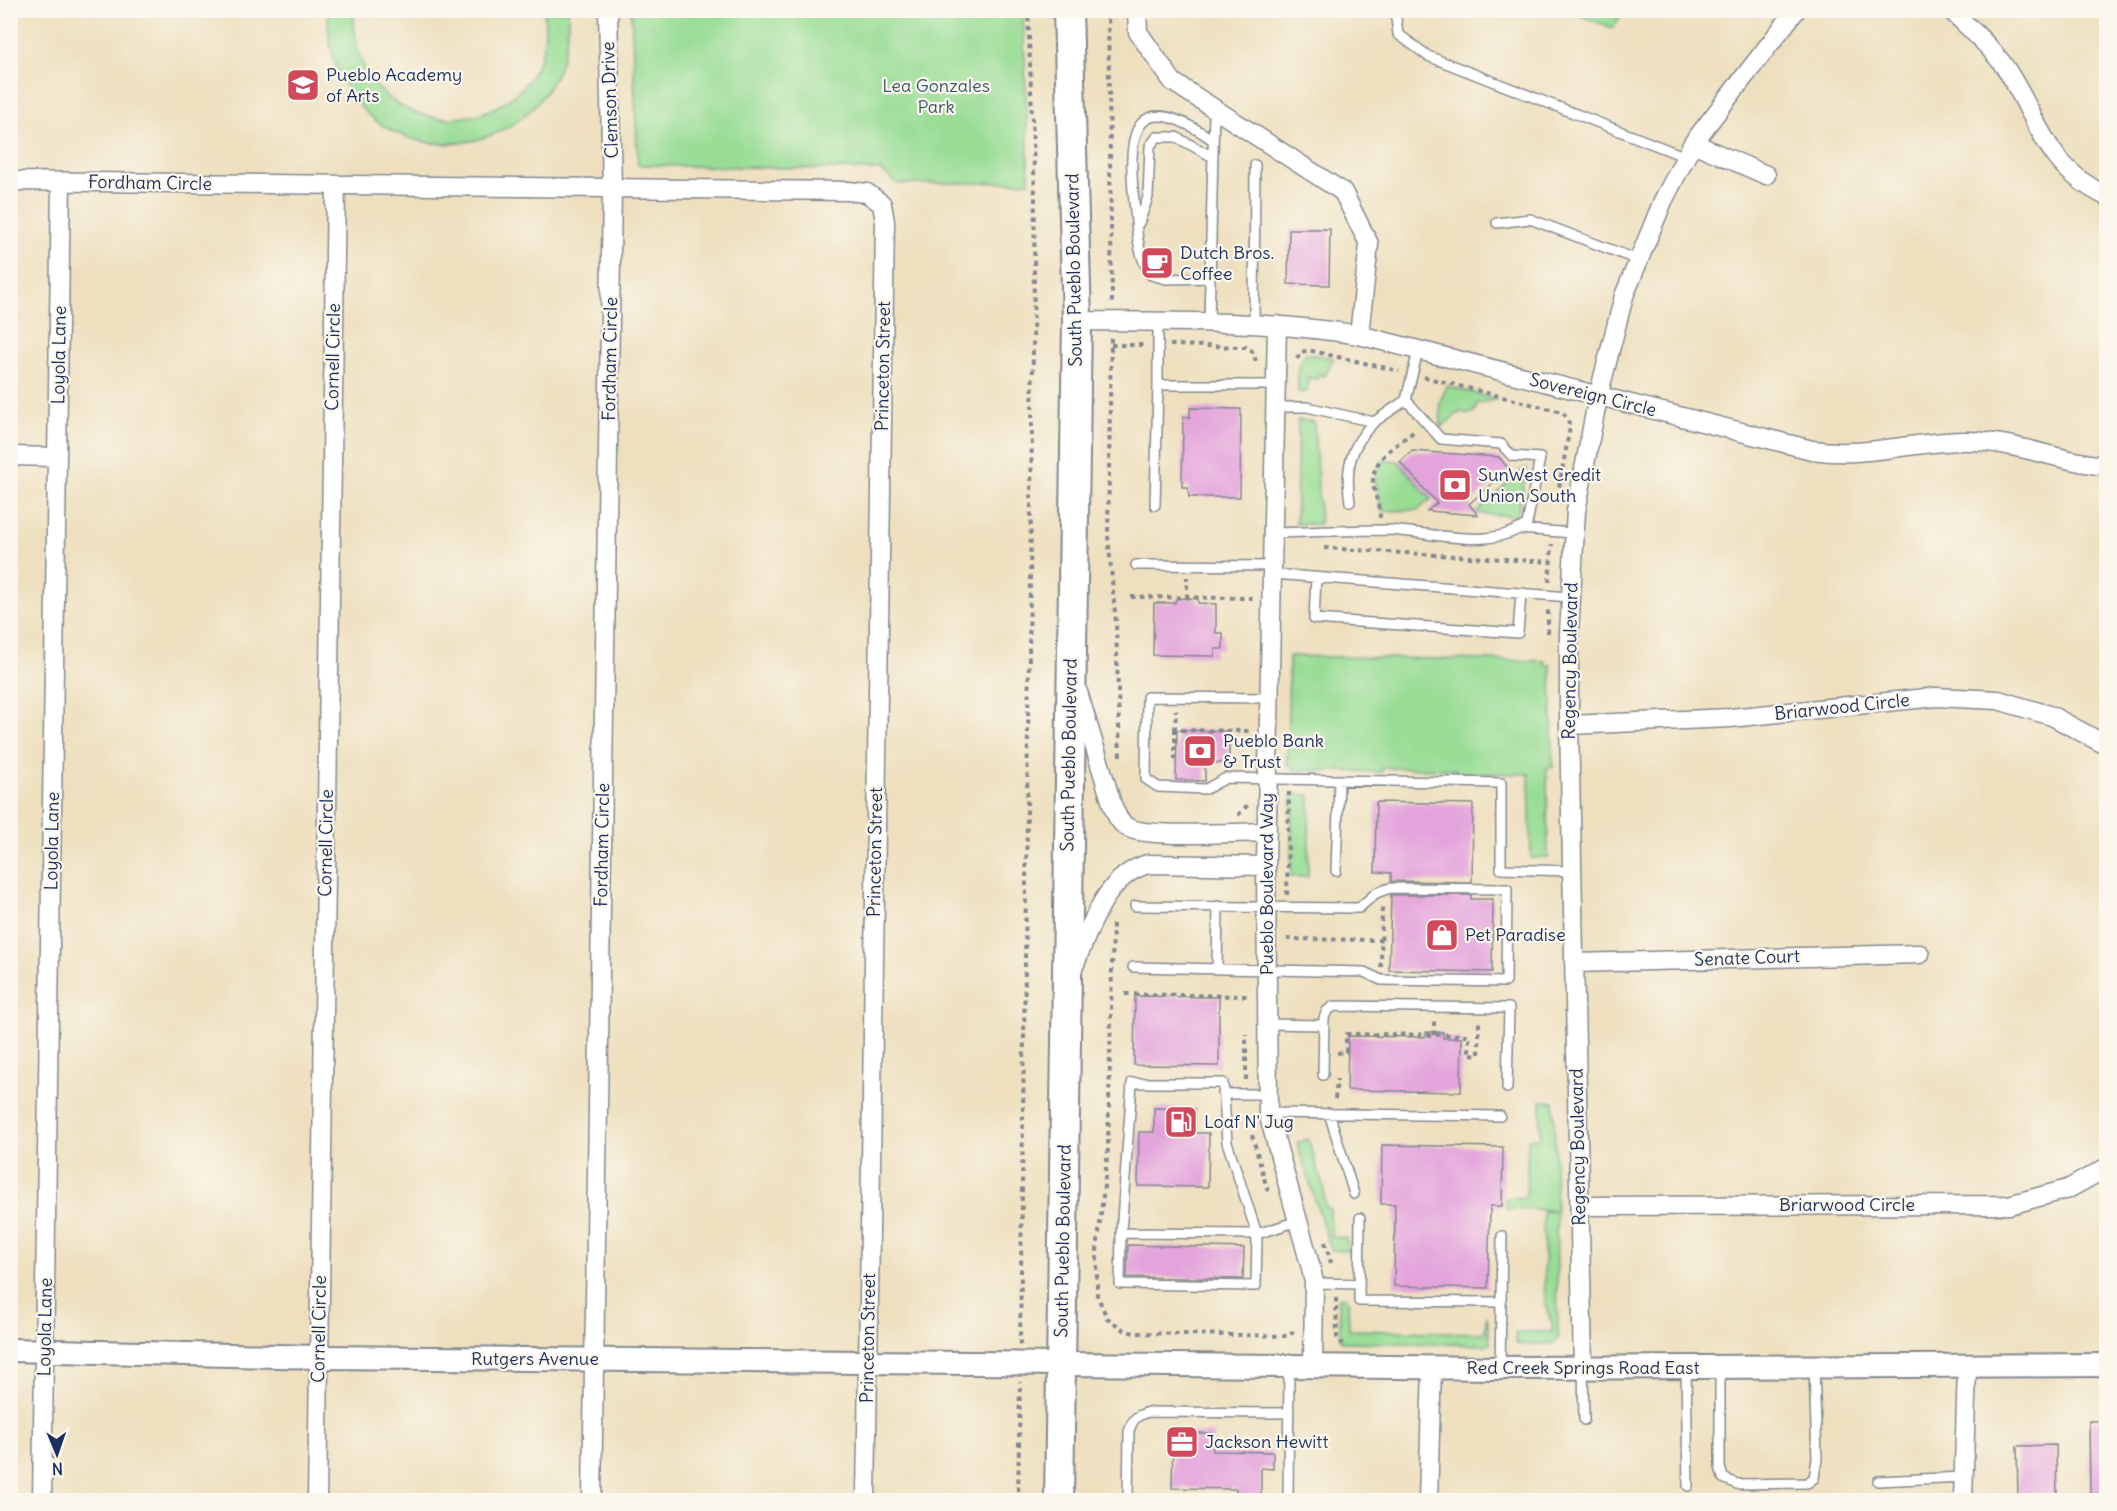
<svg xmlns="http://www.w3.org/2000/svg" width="2117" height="1511" viewBox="0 0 2117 1511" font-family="Delius,sans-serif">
	<rect width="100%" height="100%" fill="#fbf7ec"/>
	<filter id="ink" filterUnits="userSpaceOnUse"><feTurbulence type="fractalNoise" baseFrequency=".0167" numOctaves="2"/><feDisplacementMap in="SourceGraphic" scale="12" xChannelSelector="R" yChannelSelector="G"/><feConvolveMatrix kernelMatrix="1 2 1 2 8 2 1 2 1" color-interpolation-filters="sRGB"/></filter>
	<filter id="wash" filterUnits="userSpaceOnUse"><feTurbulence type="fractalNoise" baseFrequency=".008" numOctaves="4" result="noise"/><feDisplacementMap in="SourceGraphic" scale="24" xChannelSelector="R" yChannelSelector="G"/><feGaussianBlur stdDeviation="1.35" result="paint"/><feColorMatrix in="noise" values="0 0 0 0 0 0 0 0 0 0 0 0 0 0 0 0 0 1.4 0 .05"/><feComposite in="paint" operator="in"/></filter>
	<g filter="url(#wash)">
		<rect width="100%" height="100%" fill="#eee0bf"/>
		<path fill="#99dd95" stroke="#5a867a" stroke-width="1.5" d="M328 11H354C354 29 355 47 363 65 399 142 517 134 542 52 546 38 545 24 544 11H568C573 155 388 193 337 69 329 50 328 31 328 11Z
			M631 11H1023L1029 182 898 184 880 170 638 165Z
			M1567 11H1624L1613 28Z
			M1305 353 1333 358 1325 376 1319 374 1316 379 1308 377 1307 392H1298V367Z
			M1447 386 1497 399 1477 404 1475 411 1469 414 1460 412 1441 427 1440 402Z
			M1298 420 1314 422 1320 524H1296Z
			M1385 460 1398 461 1431 499 1418 510 1382 511C1378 494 1369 472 1385 460Z
			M1523 469H1527L1517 516 1479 514 1477 512Z
			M1289 656 1545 661V665H1551L1553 767 1547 768 1548 857 1531 858 1529 774 1456 773 1455 769 1382 768V772L1293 770V766L1287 765Z
			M1292 794 1310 795 1308 877H1291Z
			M1541 1101 1554 1102 1556 1210 1506 1209V1198L1526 1197 1528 1139 1540 1138Z
			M1308 1139 1324 1189 1325 1208H1330L1331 1237 1347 1238 1348 1251 1331 1250 1297 1143Z
			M1543 1211 1556 1212 1558 1339 1552 1344H1516V1332H1552V1322L1545 1305Z
			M1345 1297 1348 1301 1349 1330 1484 1333 1487 1316 1490 1343 1485 1345 1343 1342 1340 1337 1339 1298Z"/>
		<g id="blocks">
			<path fill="#e3a3db" d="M1289 229H1330L1329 285 1288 284Z
				M1190 408 1241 409 1240 497H1189L1188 487H1182L1183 417H1190Z
				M1412 451 1499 457 1509 469 1469 504 1478 515 1427 511 1437 503 1400 462Z
				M1187 598 1198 599V603L1216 604V633H1223V649H1215V656L1153 655 1154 603H1175L1176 599Z
				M1177 730 1229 731V763H1205V781L1176 780Z
				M1376 802 1473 804 1472 882 1391 881V873L1375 872Z
				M1391 895H1471V899H1493L1492 972 1389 970Z
				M1135 996 1219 997V1066L1134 1065Z
				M1426 1032H1443V1038H1462L1461 1092 1347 1090 1348 1036 1425 1037Z
				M1154 1108 1195 1109V1133H1209L1208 1187 1138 1186 1139 1132H1154Z
				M1382 1145 1503 1147 1502 1206H1490L1488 1288 1394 1286 1395 1204H1381Z
				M1128 1245 1244 1248 1243 1279 1127 1277Z
				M2089 1421H2106V1494H2090Z
				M1173 1433H1213V1451L1273 1452V1469L1261 1468V1500H1236V1489L1172 1488Z
				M2056 1445 2057 1500H2018L2017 1446Z"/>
		</g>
	</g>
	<g filter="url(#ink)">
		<use href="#blocks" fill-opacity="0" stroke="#84888e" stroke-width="1.5"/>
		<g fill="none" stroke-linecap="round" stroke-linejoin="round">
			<defs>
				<path id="service" d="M1395 10 1398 34 1428 56 1686 157
					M1139 223 1148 197 1150 146 1157 137H1176L1213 157
					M1497 223 1530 219 1638 260
					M1210 278 1166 279 1151 275C1136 254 1137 226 1134 201 1126 126 1137 88 1213 140
					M1158 322V385H1276
					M1209 323 1214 110
					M1254 324 1255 165
					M1276 407H1307L1374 422 1406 400
					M1350 502C1345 469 1350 446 1374 422
					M1155 505 1158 385
					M1519 529 1574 533
					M1275 533C1312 532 1349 530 1386 530 1430 531 1488 552 1527 524L1540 458 1512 456 1501 444 1441 439 1406 400 1418 351
					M1136 565 1274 566
					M1273 574 1570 597
					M1316 577 1314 619 1518 633 1521 594
					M1270 698 1147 697 1146 779 1158 787 1206 789 1226 778 1501 783V869L1572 871
					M1336 871 1339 780
					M1133 967 1364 972 1381 980 1506 982 1507 889 1390 888 1376 893 1359 908 1135 906
					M1217 969 1218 906
					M1267 1024 1323 1025
					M1323 1075 1324 1018 1327 1011 1334 1006 1509 1008 1507 1088
					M1223 1094H1268
					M1268 1113 1500 1116
					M1329 1113 1354 1194
					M1360 1218 1359 1301 1501 1302
					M1121 1233 1132 1083H1223L1227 1142 1257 1234 1298 1221
					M1121 1233 1257 1234 1256 1286 1120 1284Z
					M1314 1283 1359 1284
					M1500 1368 1502 1236
					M1583 1368 1584 1420
					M1686 1368 1688 1486
					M1720 1368V1467L1723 1478 1737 1484 1807 1483 1814 1478 1817 1459 1814 1367
					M1878 1481 1963 1477
					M1128 1500 1129 1432C1132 1419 1137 1415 1149 1412L1289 1413
					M1288 1500 1289 1366"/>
				<path id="minor" d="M1137 10 1138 32 1173 82 1343 192 1369 244 1359 335
					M1951 10C1971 30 1993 48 2008 72 2041 124 2045 166 2106 196
					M1693 143 1766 175
					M10 181 848 191 867 193 882 204 885 222 866 1500
					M1077 321C1171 322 1265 320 1359 335L1812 450C1866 458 1910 442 1962 441 2012 439 2058 462 2106 466
					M1277 325 1266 866 1268 1113 1311 1268 1314 1283 1313 1365
					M10 456 57 457
					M1078 692 1112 804C1116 813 1118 822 1127 827 1145 839 1240 832 1267 832
					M1569 725 1730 718 1936 697 1998 700 2052 716 2106 745
					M1574 963 1920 954
					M1072 971C1089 932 1103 876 1148 864L1266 866
					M1580 1206 2009 1205 2068 1189 2106 1168
					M1583 1368 1569 725V633L1576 511 1598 397 1624 296 1663 201 1693 143 1796 10
					M42 1500 61 182
					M317 1500 336 185
					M592 1500 612 189 608 10
					M1428 1500 1432 1367
					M1963 1500 1967 1366"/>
				<path id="tertiary" d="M10 1350 319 1357 1500 1368 2106 1365"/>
				<path id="primary" d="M1059 1500 1077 321 1068 10"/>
			</defs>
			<use href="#service" stroke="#84888e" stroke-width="12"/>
			<use href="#minor" stroke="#84888e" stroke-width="21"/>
			<use href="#tertiary" stroke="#84888e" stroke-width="26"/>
			<use href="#primary" stroke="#84888e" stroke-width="32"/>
			<path stroke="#84888e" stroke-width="4" stroke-dasharray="4.5 4.5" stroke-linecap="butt" d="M1108 10 1112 304
				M1111 338 1108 536 1116 623 1120 759
				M1111 345H1145
				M1170 345 1246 347 1252 351 1256 361
				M1297 359 1300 353 1308 350 1399 371
				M1424 377 1562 412 1567 417 1570 427 1557 498
				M1380 518C1380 505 1373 492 1373 480 1373 457 1401 442 1416 430
				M1324 548 1551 562
				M1549 582 1552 544
				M1131 597 1253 598
				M1187 598V577
				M1548 633V607
				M1175 730 1176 710
				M1175 760V730L1250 731
				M1238 815 1250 803
				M1287 895 1289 792
				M1113 924 1108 1149 1097 1251V1295L1107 1318 1124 1330 1134 1333 1288 1336 1296 1330
				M1287 939 1382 940
				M1381 967 1382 905
				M1125 994 1247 996V999
				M1434 1035V1021
				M1337 1053 1346 1052V1034L1469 1035V1054L1479 1055V1020
				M1246 1080V1034
				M1335 1099 1337 1079
				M1252 1135 1268 1192
				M1325 1242 1331 1263
				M1336 1298 1337 1337 1342 1344
				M1020 1345 1035 196 1028 10
				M1018 1500 1020 1382"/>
			<use href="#service" stroke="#fff" stroke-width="9"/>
			<use href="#minor" stroke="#fff" stroke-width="18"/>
			<use href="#tertiary" stroke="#fff" stroke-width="22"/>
			<use href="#primary" stroke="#fff" stroke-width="28"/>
		</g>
	</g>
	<defs>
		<symbol id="school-square" viewBox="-11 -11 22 22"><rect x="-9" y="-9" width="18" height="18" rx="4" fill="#d1495b" stroke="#fbf7ec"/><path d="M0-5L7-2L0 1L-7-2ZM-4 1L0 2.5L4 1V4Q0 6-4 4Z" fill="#fff"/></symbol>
		<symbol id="cafe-square" viewBox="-11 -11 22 22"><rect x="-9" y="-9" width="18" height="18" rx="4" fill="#d1495b" stroke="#fbf7ec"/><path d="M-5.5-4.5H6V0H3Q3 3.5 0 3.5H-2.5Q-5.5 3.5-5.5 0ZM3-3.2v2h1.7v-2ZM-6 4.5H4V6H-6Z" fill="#fff"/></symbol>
		<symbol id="bank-square" viewBox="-11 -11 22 22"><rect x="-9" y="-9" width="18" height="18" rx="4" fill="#d1495b" stroke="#fbf7ec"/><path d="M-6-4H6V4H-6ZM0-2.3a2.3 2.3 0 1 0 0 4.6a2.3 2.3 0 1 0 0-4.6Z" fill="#fff"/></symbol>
		<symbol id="shop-square" viewBox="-11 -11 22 22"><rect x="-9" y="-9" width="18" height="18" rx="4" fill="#d1495b" stroke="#fbf7ec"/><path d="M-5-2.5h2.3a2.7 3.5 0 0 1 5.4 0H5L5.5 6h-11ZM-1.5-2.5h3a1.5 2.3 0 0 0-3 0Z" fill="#fff"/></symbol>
		<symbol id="fuel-square" viewBox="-11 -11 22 22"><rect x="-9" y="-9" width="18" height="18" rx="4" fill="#d1495b" stroke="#fbf7ec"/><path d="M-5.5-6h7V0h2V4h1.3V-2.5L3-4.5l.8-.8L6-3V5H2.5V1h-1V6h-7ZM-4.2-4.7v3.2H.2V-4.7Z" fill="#fff"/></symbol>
		<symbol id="office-square" viewBox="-11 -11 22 22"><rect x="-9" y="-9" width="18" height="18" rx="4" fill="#d1495b" stroke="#fbf7ec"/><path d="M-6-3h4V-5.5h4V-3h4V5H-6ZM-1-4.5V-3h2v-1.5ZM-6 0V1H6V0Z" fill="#fff"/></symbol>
	</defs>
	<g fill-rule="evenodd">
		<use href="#school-square" x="284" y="66" width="38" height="38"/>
		<use href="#cafe-square" x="1138" y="244" width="38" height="38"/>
		<use href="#bank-square" x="1436" y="466" width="38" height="38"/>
		<use href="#bank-square" x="1181" y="732" width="38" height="38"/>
		<use href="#shop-square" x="1423" y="916" width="38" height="38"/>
		<use href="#fuel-square" x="1162" y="1103" width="38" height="38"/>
		<use href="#office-square" x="1163" y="1423" width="38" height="38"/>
	</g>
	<g text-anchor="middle" stroke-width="4.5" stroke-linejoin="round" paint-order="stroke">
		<g font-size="18" fill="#1b2f5e" stroke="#fbf7ec" text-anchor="start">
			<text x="326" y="81">Pueblo Academy<tspan x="326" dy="21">of Arts</tspan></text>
			<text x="1180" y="259">Dutch Bros.<tspan x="1180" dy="21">Coffee</tspan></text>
			<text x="1478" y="481">SunWest Credit<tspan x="1478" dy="21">Union South</tspan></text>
			<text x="1223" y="747">Pueblo Bank<tspan x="1223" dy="21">&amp; Trust</tspan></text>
			<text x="1465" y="941">Pet Paradise</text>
			<text x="1204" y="1128">Loaf N' Jug</text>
			<text x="1205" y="1448">Jackson Hewitt</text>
		</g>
		<g font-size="18" fill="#3a5a6c" stroke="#fbf7ec">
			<text x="936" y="92">Lea Gonzales<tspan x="936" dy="21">Park</tspan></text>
		</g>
		<g font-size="18" fill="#1b2f5e" stroke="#fbf7ec">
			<text transform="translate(610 100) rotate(-92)" y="6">Clemson Drive</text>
			<text transform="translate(150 183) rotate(1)" y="6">Fordham Circle</text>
			<text transform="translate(1074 270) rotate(-91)" y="6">South Pueblo Boulevard</text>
			<text transform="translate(59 355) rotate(-89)" y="6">Loyola Lane</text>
			<text transform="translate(333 357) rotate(-89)" y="6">Cornell Circle</text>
			<text transform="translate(610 359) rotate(-89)" y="6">Fordham Circle</text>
			<text transform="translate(883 366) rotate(-89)" y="6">Princeton Street</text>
			<text transform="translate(1593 395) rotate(14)" y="6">Sovereign Circle</text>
			<text transform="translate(1570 661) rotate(-89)" y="6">Regency Boulevard</text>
			<text transform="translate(1842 707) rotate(-6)" y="6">Briarwood Circle</text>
			<text transform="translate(1069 755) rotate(-89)" y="6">South Pueblo Boulevard</text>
			<text transform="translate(52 841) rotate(-89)" y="6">Loyola Lane</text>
			<text transform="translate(326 843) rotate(-89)" y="6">Cornell Circle</text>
			<text transform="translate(602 845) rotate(-89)" y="6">Fordham Circle</text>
			<text transform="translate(875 852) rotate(-89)" y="6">Princeton Street</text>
			<text transform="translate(1267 884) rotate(-90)" y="6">Pueblo Boulevard Way</text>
			<text transform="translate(1747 958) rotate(-2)" y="6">Senate Court</text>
			<text transform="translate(1578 1147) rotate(-91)" y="6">Regency Boulevard</text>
			<text x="1847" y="1211">Briarwood Circle</text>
			<text transform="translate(1063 1241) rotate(-89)" y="6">South Pueblo Boulevard</text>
			<text transform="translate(45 1327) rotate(-89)" y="6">Loyola Lane</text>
			<text transform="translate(319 1329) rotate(-89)" y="6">Cornell Circle</text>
			<text transform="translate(868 1338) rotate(-89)" y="6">Princeton Street</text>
			<text x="535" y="1365">Rutgers Avenue</text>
			<text x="1583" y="1374">Red Creek Springs Road East</text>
		</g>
	</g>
	<rect width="2117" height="1511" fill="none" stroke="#fbf7ec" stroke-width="36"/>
	<g transform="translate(57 1454) rotate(178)" stroke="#fbf7ec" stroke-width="4.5" paint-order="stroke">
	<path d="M0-4.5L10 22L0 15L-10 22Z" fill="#1b2f5e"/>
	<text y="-9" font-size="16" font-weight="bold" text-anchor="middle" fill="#1b2f5e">N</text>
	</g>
</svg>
